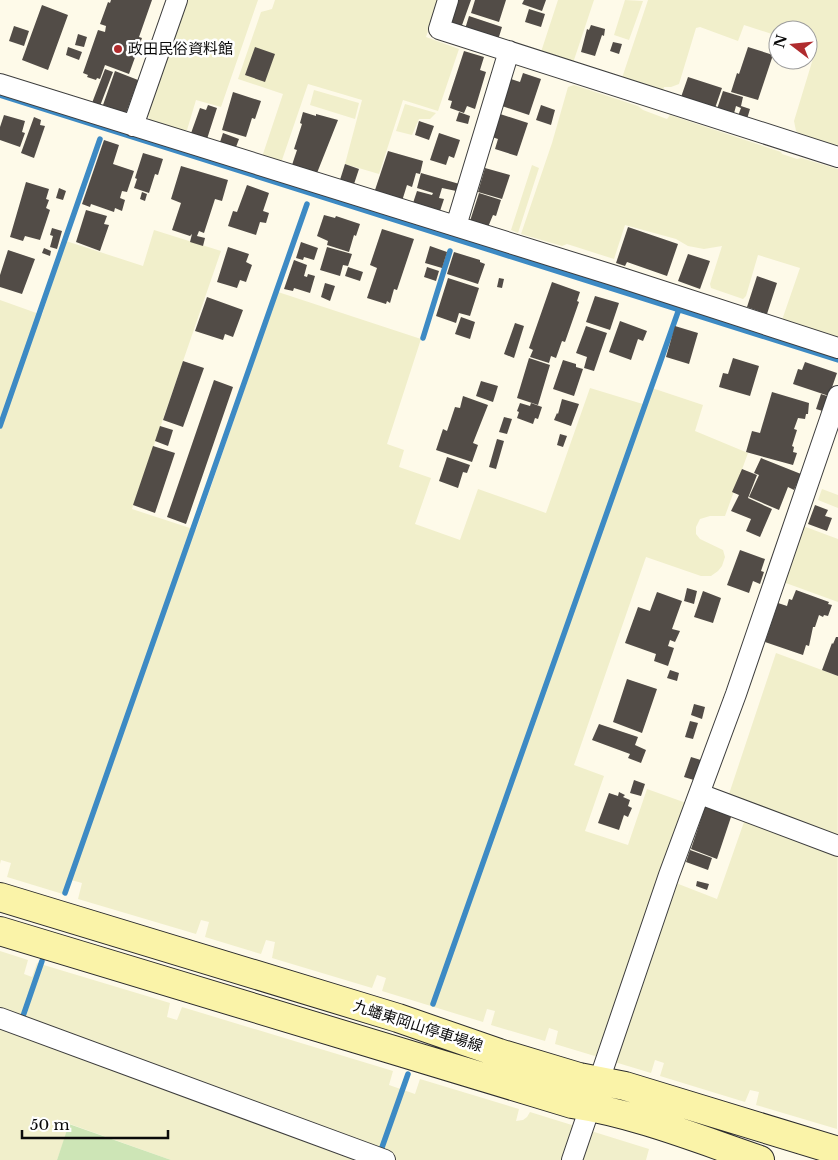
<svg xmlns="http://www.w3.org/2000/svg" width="838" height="1160" viewBox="0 0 838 1160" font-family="'Libre Baskerville','Noto Sans JP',serif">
	<rect width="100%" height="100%" fill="#fefae9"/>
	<path fill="#f1efcb" d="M187 0H258L221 107 196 100 187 130 178 134 153 126 147 114Z
		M275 0H438L426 37 459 49 438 111 403 100 379 174 345 164 362 100 308 84 282 160H261L283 94 238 79 261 12 272 9Z
		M558 0H594L573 63 541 52Z
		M625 0 643 1 629 40 614 35Z
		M648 0H838V151L808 140 796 131 794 121 815 52 813 48 808 46V30H778V36L744 25 738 41 700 27 696 28 679 84 671 87H664L662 94 621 81Z
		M574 85 638 106 643 110 667 119 670 115 781 152 782 154 797 159 801 158 838 169V340L782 320 800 268 758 255 746 296 743 299 711 288 710 284 722 246 704 249 688 246 676 239 625 225 614 259 567 244 562 246 521 234 552 143 568 87Z
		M314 90 359 103 355 119 310 105Z
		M405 104 436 113 430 119H419L412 135 396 131Z
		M532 165 539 168 518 233 511 230Z
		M154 230 221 251 132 509 196 530 278 292 421 339 387 444 404 450 399 467 431 478 415 524 460 540 478 489 546 513 590 388 646 405 652 388 703 405 695 431 748 453 725 516H710L700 519 696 527V534L700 539 723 550 725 557 722 566 718 571 711 576H701L646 557 574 765 604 776 585 831 628 845 647 789 689 804 663 878 717 899 751 802 729 794 776 653 838 676 837 1129 756 1105 759 1092 750 1090 745 1102 660 1076 664 1063 655 1060 651 1073 555 1044 558 1031 549 1028 545 1041 491 1025 495 1011 487 1009 483 1022 382 991 386 978 377 975 372 988 272 958 275 942 266 940 261 954 205 937 209 922 201 920 196 934 78 899 82 883 71 880 66 895 7 877 11 863 1 860 0 864V300L42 315 66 241 143 266Z
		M822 489 838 495V508L818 500Z
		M803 526 838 539V602L783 582Z
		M0 951 28 960 24 974 32 977 37 963 170 1003 167 1017 177 1020 182 1007 393 1071 389 1085 415 1094 420 1079 519 1109 516 1121 523 1120 527 1117 530 1112 649 1149 646 1160H171L70 1124 57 1160H0Z"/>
	<path fill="#cde5b6" d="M69 1124 171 1160H57Z"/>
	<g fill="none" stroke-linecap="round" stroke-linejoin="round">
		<path stroke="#3d8ac4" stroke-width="5.5" d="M0 95 838 360
			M423 338 450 251
			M0 426 100 139
			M65 893 307 204
			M433 1004 679 309
			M22 1019 42 961
			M380 1153 408 1074"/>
	</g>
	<path fill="#524c47" d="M111 0H152L139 37 142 38 129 74 105 65 100 79 97 78 96 80 87 77 88 75 83 73 98 30 105 32 106 26 100 24 108 2 110 3Z
		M456 0H471L461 28 448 23Z
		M475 0H506L499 22 471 13Z
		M524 0H546L542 11 522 4Z
		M42 5 68 15 48 70 22 60Z
		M529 9 545 14 541 27 525 22Z
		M469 16 502 27 498 40 465 29Z
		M591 25 605 29 604 36 602 35 595 56 581 52 587 29 589 30Z
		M14 26 29 31 24 46 9 41Z
		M78 34 87 37 84 47 75 45Z
		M613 42 622 44 619 54 610 51Z
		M68 47 82 52 79 60 66 55Z
		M255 47 275 54 265 82 245 75Z
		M748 47 773 55 758 100 731 92 737 73 739 74Z
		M464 51 484 57 480 70 486 72 475 109 467 106 464 113 450 108 452 101 448 100Z
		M105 69 113 72 100 106 92 103Z
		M115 71 138 80 126 113 103 105Z
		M523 73 541 79 529 115 502 106 511 79 520 82Z
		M688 77 722 88 714 111 680 100Z
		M723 91 743 97 741 106 750 109 747 119 738 116 741 108 736 106 733 117 716 112Z
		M233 92 261 101 255 119 252 118 246 137 222 130Z
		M208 105 217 108 206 142 190 136 200 108 206 110Z
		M541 105 555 110 551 125 536 120Z
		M303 112 316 116V114L338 120 317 173 292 165 297 150 294 149 302 124 300 123Z
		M459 112 470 116 468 124 456 121Z
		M494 112 528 123 517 156 495 149 498 139 486 135Z
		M4 115 25 121 22 132 25 133 20 147 0 140V127Z
		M34 117 41 120 40 125 45 126 34 158 21 153Z
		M419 121 434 126 429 140 415 135Z
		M223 133 239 139 236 147 220 142Z
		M439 133 460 140 454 158 449 156 446 165 430 160Z
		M104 140 119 145 113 164 134 171 127 192 122 191 120 198 125 200 122 211 115 208 114 212 91 204 90 207 82 204Z
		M388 151 423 161 420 174 416 173 412 187 407 185 402 201 374 193Z
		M143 153 163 159 158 175 155 174 149 193 134 188 137 179 135 178Z
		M345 164 359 169 353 187 339 183Z
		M181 166 228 180 222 201 215 199 204 233 199 231 197 236 205 238 203 246 190 242 192 234 190 236 172 230 181 203 171 199Z
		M485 168 510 175 502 199 478 192Z
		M421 173 463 185 461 192 442 188 439 198 444 199 440 211 413 203 417 191 432 195 433 193 417 188Z
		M26 182 49 189 46 199 49 200 46 208 50 210 40 240 25 236 23 241 10 237Z
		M247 185 269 193 263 211 269 213 266 223 260 222 256 235 228 226 233 211 237 212Z
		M59 188 66 191 63 200 56 198Z
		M142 192 147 194 145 201 140 199Z
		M479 193 501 200 496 216 493 215 488 227 470 221Z
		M86 210 107 216 104 224 109 225 100 251 76 242Z
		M324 215 335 218 336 216 360 224 356 236 354 235 349 252 327 245 328 241 317 236Z
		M628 227 678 244 667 276 627 262 625 266 616 263Z
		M52 228 62 231 57 249 50 247 53 236 50 235Z
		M382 229 414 239 397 290 394 289 390 303 387 301 386 304 367 298 377 268 370 265Z
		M301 242 318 248 314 260 304 257 303 260 296 258Z
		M430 246 447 252 442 268 425 263Z
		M228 247 249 254 246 262 252 265 246 282 240 280 237 288 217 282Z
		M327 247 352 254 348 266 343 265 340 276 320 270Z
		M44 248 51 251 50 256 42 253Z
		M8 250 35 259 22 294 0 287V275Z
		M454 252 480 260V262L485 264 478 284 447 274Z
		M688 254 710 261 700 289 678 281Z
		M294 260 307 265 304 276 307 277 308 274 315 276 310 293 294 288 293 291 284 289Z
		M348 267 363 272 360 281 345 276Z
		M427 267 439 271 436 281 424 277Z
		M757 276 777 283 767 314 747 307Z
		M448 278 479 288 470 316 459 313 456 323 436 316Z
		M499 278 504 279 502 288 497 287Z
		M552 282 580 292 577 301 579 302 565 342 562 341 556 358 551 356 549 363 530 357 533 350 529 348Z
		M325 283 335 286 330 301 321 297Z
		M595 296 619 303 610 330 586 322Z
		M207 297 243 310 233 337 225 334 223 340 195 331Z
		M461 317 475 322 470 339 455 334Z
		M620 321 647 331 643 341 638 339 631 360 609 352Z
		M515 323 524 326 514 358 504 354Z
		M586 326 607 333 594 371 584 368 587 357 576 353Z
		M675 326 698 333 689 364 666 357Z
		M529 358 550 365 538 405 517 398Z
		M733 358 759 366 750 396 719 387 723 373 728 374Z
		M563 360 576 364V367L583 369 574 396 553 389Z
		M183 361 204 368 183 427 163 420Z
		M805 362 837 373 829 396 793 384 798 369 802 370Z
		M214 380 233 387 186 524 167 517Z
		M481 381 498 386 493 402 476 396Z
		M772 392 809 403 808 414H806L805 419 798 418 794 429 797 430 792 446 794 447 793 452 797 453 793 465 746 452 752 431 760 433Z
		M821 394 830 397 826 412 816 409Z
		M463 396 488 405 473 443 478 445 472 462 436 450 443 429 447 431 455 407 460 408Z
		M562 399 579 404 571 426 554 420 557 413 558 414Z
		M520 403 530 406 531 403 542 407 538 419 535 418 533 424 517 418 519 412 517 411Z
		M504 417 512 419 507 434 499 432Z
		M160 426 173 430 168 446 155 441Z
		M560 434 567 436 563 447 557 445Z
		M497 439 504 441 496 469 489 467Z
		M153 446 175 453 155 513 133 505Z
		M447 457 470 465 467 473 463 472 458 488 439 481Z
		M761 458 801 474 794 490 788 487 779 510 749 497 759 475 754 473Z
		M742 469 757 475 748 498 772 509 760 537 746 531 751 519 731 511 739 495 732 492Z
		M815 505 828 510 825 516 832 518 827 531 808 524Z
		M740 550 765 559 761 571 764 572 760 584 753 581 749 593 727 585Z
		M687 588 697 591 694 604 684 601Z
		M796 590 829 602 828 604 832 605 828 616 824 615 823 617 819 615 815 627H813L809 646 806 645 803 655 765 642 778 603 787 606 789 599 792 600Z
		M703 591 721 598 713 623 694 617Z
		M657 592 682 601 672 629 680 631 675 642 670 640 668 646 674 648 668 666 654 661 656 654 625 643 638 607 650 611Z
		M836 637H838V676L822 670 832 643 833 644Z
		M670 670 679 673 677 681 667 678Z
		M627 679 657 689 642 733 613 722Z
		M694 704 705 707 702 719 691 715Z
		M690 721 698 723 693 739 685 737Z
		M599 724 638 737 635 745 646 750 641 763 628 758 630 754 592 740Z
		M691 757 704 761 697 781 684 777Z
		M634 780 645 784 641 796 630 793Z
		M619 792 625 795 623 797 630 800 628 806 632 808 628 817 624 815 619 830 598 823 609 793 618 796Z
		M712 806 724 810 723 813 731 817 717 859 691 849 705 807 711 809Z
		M690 850 712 858 708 870 686 862Z
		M697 881 709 884 707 890 696 886Z"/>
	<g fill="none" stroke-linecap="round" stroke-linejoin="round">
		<defs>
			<path id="minor" d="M448 0 439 29 838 157
				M0 84 622 278 838 348
				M133 126 177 0
				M456 226 509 51
				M700 794 838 846
				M0 1018 385 1160
				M572 1160 669 875 736 694 838 396"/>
			<path id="secondary" d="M0 897 398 1018 499 1053 579 1077 625 1086 838 1151
				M0 931 572 1104C637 1114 698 1139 760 1160"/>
		</defs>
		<use href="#minor" stroke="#3d3d3d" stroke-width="22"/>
		<use href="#secondary" stroke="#2c2c2c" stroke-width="30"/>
		<use href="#minor" stroke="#fff" stroke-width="20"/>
		<use href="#secondary" stroke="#faf3a8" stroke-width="28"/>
	</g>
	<circle fill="#b02c2e" stroke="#fff" stroke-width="2" cx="118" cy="49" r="5"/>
	<g text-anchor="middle" stroke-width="5" stroke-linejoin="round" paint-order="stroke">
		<g font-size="15" fill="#0a0a0a" stroke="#fff" text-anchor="start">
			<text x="128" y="54">政田民俗資料館</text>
		</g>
		<g font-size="15" fill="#0a0a0a" stroke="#fff">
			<text transform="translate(418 1026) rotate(18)" y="5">九蟠東岡山停車場線</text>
		</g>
	</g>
	<g transform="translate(793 45) rotate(286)"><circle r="24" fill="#ffffff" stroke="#9d9d9d"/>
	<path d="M0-4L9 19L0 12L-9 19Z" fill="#b02c2e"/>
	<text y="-8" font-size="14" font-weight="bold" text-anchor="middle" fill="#0a0a0a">N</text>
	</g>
	<path d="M22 1130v8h146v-8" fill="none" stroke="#0a0a0a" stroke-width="2.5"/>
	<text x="30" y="1130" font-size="15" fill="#0a0a0a" stroke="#ffffff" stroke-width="4" paint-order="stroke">50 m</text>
</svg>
